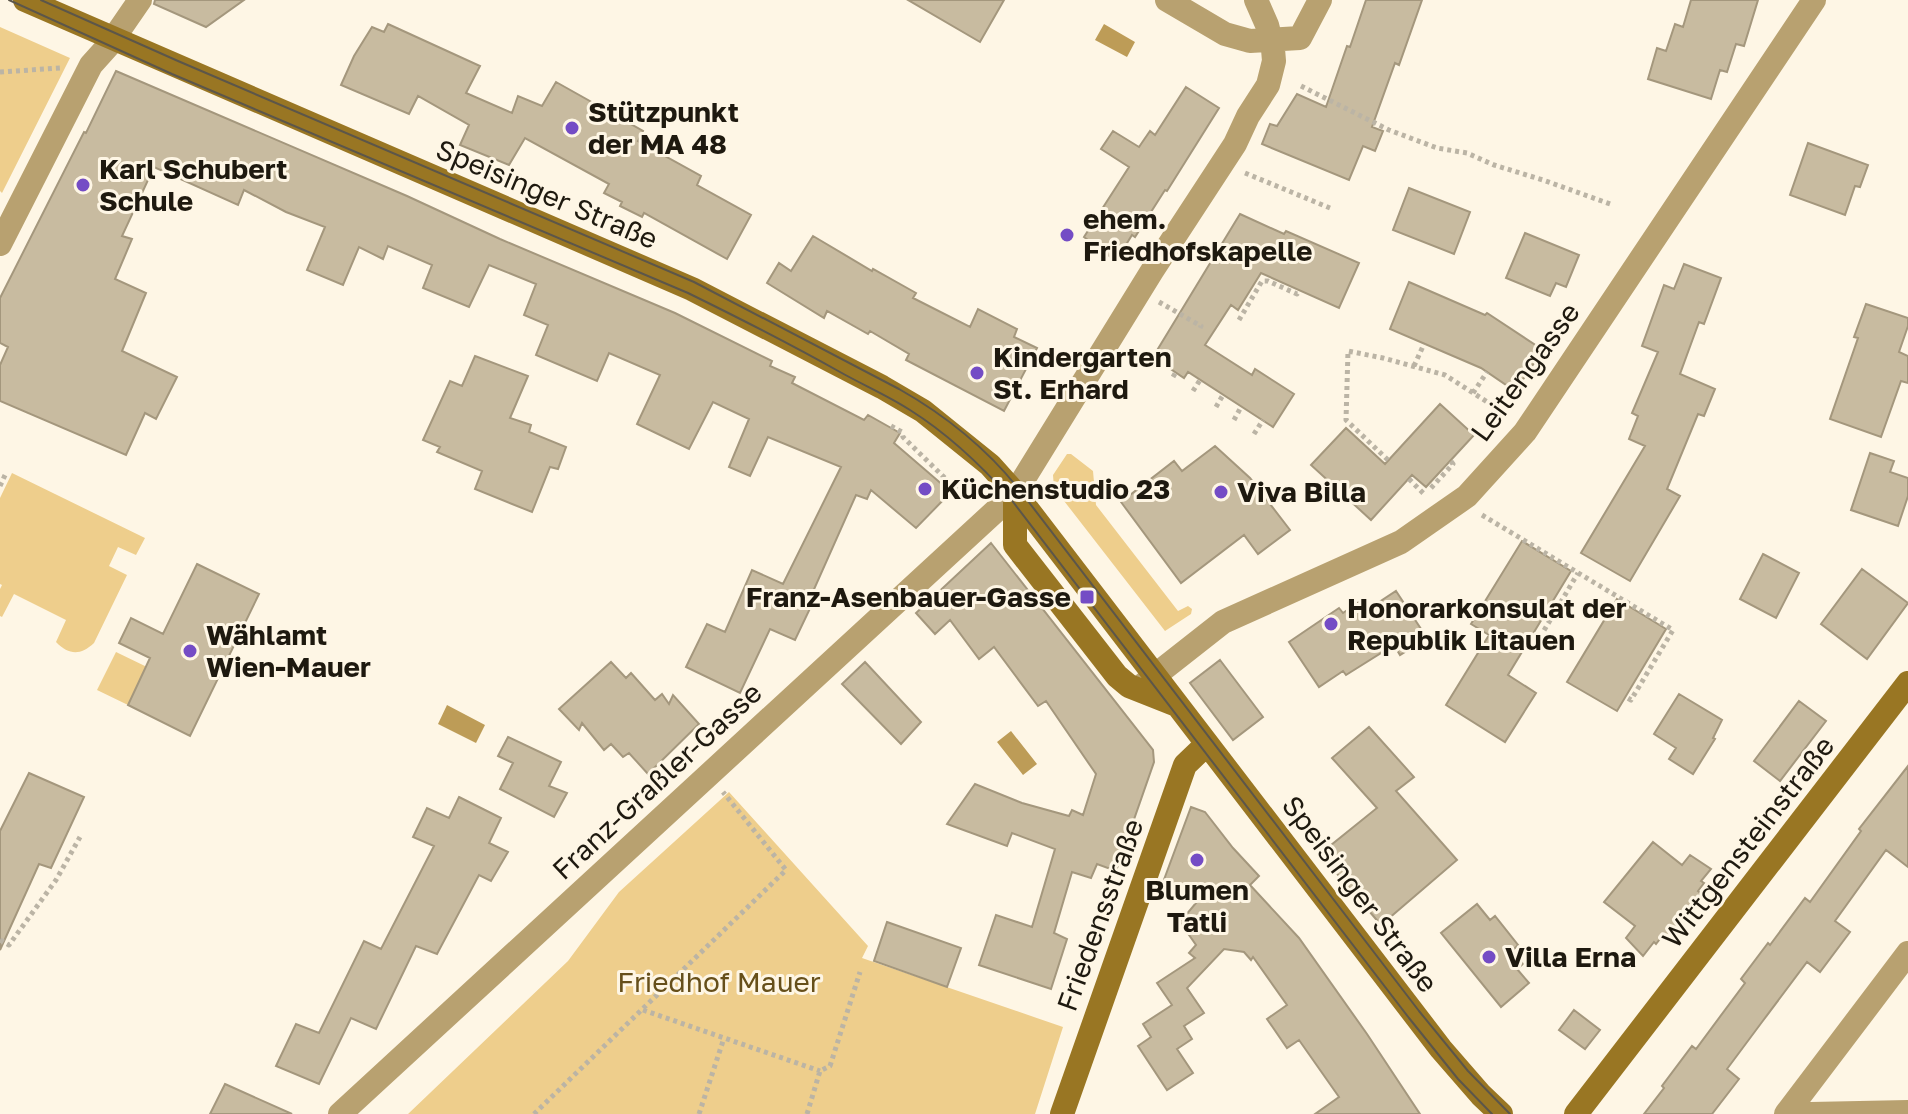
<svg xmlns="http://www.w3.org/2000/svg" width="1908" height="1114" viewBox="0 0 1908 1114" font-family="'Golos Text',sans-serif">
	<rect width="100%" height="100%" fill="#fef6e5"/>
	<path fill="#eece8c" d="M0 27 70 58 2 193 0 191Z
		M1067 454H1071L1093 471 1096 505 1178 611 1188 606 1192 609 1191 614 1165 631 1054 488 1053 475Z
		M12 473 145 538 136 555 118 547 109 566 127 575 94 643C80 656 69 655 56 642L66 620 14 594 2 617 0 616V589L2 585 0 584V498Z
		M116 652 147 667 128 705 97 690Z
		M729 792 868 946 862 958 1063 1027 1035 1114H408L568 961 619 892Z"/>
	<path fill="#bd9c57" d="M1104 24 1135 42 1127 57 1095 40Z
		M447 705 485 725 476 743 438 724Z
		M1011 731 1037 764 1023 775 997 742Z"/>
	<path fill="#c8bba0" stroke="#a4977d" stroke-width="2" d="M155 0H244L206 27 154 4Z
		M908 0H1004L980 42Z
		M1366 0H1422L1399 65 1395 63 1372 127 1383 131 1375 151 1363 146 1349 180 1262 144 1270 124 1277 126 1297 94 1326 107 1347 46 1350 47Z
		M1691 0H1758L1744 46 1736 44 1727 72 1720 70 1711 99 1648 79 1657 48 1666 51 1675 24 1683 27Z
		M388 24 480 66 466 93 512 113 518 96 542 106 556 82 643 131 638 141 701 176 697 185 751 215 727 259 644 213 642 217 620 206 622 202 604 193 609 184 525 138 509 165 460 145 469 125 418 96 409 114 341 85 354 56 372 27 384 32Z
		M116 71 407 196 500 239 675 313 772 361 770 366 795 377 792 383 864 420 868 415 900 433 894 443 951 492 916 528 871 490 867 499 856 495 811 596 815 598 795 640 770 629 740 693 686 667 707 624 725 632 752 570 783 584 841 467 768 437 750 476 729 467 749 419 713 402 689 449 637 424 660 375 609 353 597 381 536 355 548 325 524 315 536 284 489 265 469 307 423 288 432 265 388 246 383 259 359 247 343 285 307 270 325 227 286 212 244 190 238 205 154 167 122 236 132 239 115 279 146 293 122 351 177 377 156 419 145 413 126 455 0 401V365L8 347 0 343V298L84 132 86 133Z
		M1186 87 1219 108 1167 191 1165 190 1135 237 1132 235 1116 261 1084 237 1129 167 1101 149 1113 131 1139 147 1150 131 1155 135Z
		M1808 143 1868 165 1860 187 1855 186 1845 215 1790 195Z
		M1409 188 1470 212 1454 254 1393 230Z
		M1240 214 1284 234 1286 231 1359 263 1339 308 1261 273 1238 310 1231 305 1205 345 1252 375 1255 369 1294 394 1273 427 1188 372 1184 378 1153 357Z
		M1525 233 1579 255 1566 287 1556 283 1550 296 1506 278Z
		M813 236 872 271 873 269 916 293 913 298 970 327 978 309 1017 329 1014 337 1037 348 1004 411 906 360 909 354 870 331 868 334 827 311 824 318 767 283 779 263 791 271Z
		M1684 264 1721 278 1704 324 1699 322 1680 374 1715 389 1704 416 1698 414 1667 489 1680 496 1630 581 1581 553 1645 446 1629 439 1638 416 1632 413 1658 352 1642 346 1664 285 1674 289Z
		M1409 282 1485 315 1487 313 1543 350 1515 391 1481 368 1390 329Z
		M1866 304 1908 318V326L1899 352 1908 356V383L1901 381 1881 437 1830 419 1858 338 1854 337Z
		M475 356 528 376 510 418 531 425 529 432 566 447 558 469 550 467 532 512 475 489 482 471 437 452 440 447 423 440 450 381 462 386Z
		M1440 404 1474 435 1426 487 1412 475 1371 520 1311 465 1346 428 1385 464Z
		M1215 446 1250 478 1290 530 1258 554 1244 535 1181 583 1121 502 1174 461 1182 471Z
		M1870 453 1894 461 1890 472 1908 478V496L1898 526 1851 510Z
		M1522 541 1571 571 1508 675 1536 693 1505 742 1446 705 1489 635 1471 624Z
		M991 543 1153 750 1154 762 1116 871 1097 864 1091 878 1072 872 1054 933 1067 939 1051 989 979 965 996 915 1032 927 1055 849 1012 833 1007 846 947 824 975 784 1022 803 1069 816 1072 810 1083 815 1096 774 1046 701 1038 706 994 647 979 659 950 620 935 634 916 613Z
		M1763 554 1799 573 1776 618 1740 599Z
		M197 564 259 594 190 736 128 705 150 658 119 643 131 618 163 634Z
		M1862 569 1908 603 1867 659 1821 624Z
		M1396 591 1427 638 1400 655 1394 645 1346 675 1343 671 1319 687 1289 642 1339 608 1343 613 1363 599 1370 608Z
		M1617 599 1666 629 1617 711 1567 682Z
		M1220 660 1263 717 1233 740 1190 683Z
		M611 662 626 678 631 673 655 700 662 694 669 704 673 695 699 724 648 774 629 753 623 757 611 744 604 750 582 723 579 730 559 709Z
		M865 662 921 722 901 744 842 684Z
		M1679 694 1722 720 1713 738 1715 739 1693 774 1669 759 1676 748 1654 734Z
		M1799 701 1826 721 1780 781 1754 761Z
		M1369 727 1414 777 1396 791 1457 860 1381 925 1320 854 1377 808 1332 758Z
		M508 737 561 762 549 786 567 793 554 817 500 789 513 763 498 756Z
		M1908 766V867L1886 850 1835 921 1850 932 1820 972 1807 962 1762 1022 1727 1069 1739 1079 1712 1114H1644L1664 1088 1662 1086 1692 1046 1696 1049 1745 983 1741 979 1768 943 1770 945 1805 898 1810 902 1861 831 1859 829Z
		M29 773 84 797 51 868 39 864 0 950V831Z
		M459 797 501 818 489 843 508 852 491 881 479 875 437 954 416 946 376 1029 351 1018 319 1084 276 1066 296 1024 319 1033 364 941 381 949 434 846 413 837 427 808 449 818Z
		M1191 807 1205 812 1233 848 1259 876 1250 885 1299 938 1367 1034 1420 1114H1315L1339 1097 1299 1040 1287 1048 1267 1019 1287 1005 1253 957 1251 960 1244 952 1224 949 1187 988 1204 1013 1184 1026 1192 1039 1177 1049 1193 1073 1167 1090 1138 1046 1151 1037 1143 1024 1172 1005 1157 983 1195 958 1189 953 1196 945 1180 922 1196 903 1162 885Z
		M1653 842 1682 865 1690 855 1711 869 1701 881 1704 883 1698 891 1703 895 1668 939 1663 935 1656 944 1654 942 1643 956 1626 938 1635 926 1604 902Z
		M1477 904 1490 920 1495 916 1518 945 1512 951 1523 964 1517 969 1529 983 1501 1007 1441 933Z
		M887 922 961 948 947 987 874 961Z
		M1574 1010 1600 1030 1585 1049 1559 1030Z
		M225 1084 292 1114H210Z"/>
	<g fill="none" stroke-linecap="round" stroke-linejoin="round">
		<path stroke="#bbb4a5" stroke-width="5" stroke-dasharray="4 4" stroke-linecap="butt" d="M0 72 60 68
			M1301 86 1389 130 1437 148 1467 153 1494 165 1543 180 1613 205
			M1245 173 1330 208
			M1159 302 1201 326 1200 328
			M1239 320 1262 281H1268L1297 294 1300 290
			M1414 366 1424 344
			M1173 377 1176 372
			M1193 391 1200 380
			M1473 393 1487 372
			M1216 407 1223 395
			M1234 420 1241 407
			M891 426 902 432 903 437 956 489 961 499
			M1254 434 1263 420
			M1388 460 1346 420 1348 351 1383 358 1445 375 1492 405 1506 416
			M1409 479 1425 495
			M0 486 6 473
			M1431 488 1453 464 1450 460
			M1482 515 1673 630 1631 700 1626 697
			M1529 640 1536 644 1578 573
			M0 940 9 945 56 880 80 837
			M643 1010 820 1071
			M534 1114 786 870 723 792
			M699 1114 724 1038
			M807 1114 820 1071 830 1066 860 972"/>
		<path stroke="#b8a170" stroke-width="24" d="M1167 0 1225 34 1250 41 1300 38 1320 0
			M0 244 91 65 109 45 140 0
			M1139 688 1223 622 1401 542 1467 496 1525 432 1814 0
			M340 1114 1015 493 1152 271 1235 144 1248 116 1268 85 1274 61 1273 49 1267 25 1256 0
			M1786 1114 1908 953
			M1811 1114 1908 1112"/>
		<path stroke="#997623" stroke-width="24" d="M25 0 692 289 882 387 923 411 990 465 1015 493 1441 1049 1481 1095 1501 1114
			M1015 493V545L1117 676 1129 686 1177 705
			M1062 1114 1185 765 1207 744
			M1576 1114 1908 683"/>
		<path stroke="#5c564a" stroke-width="2" d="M9 0 172 74 688 293C739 318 790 344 840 372 863 385 887 395 910 410 948 434 980 464 1010 498L1409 1018 1458 1079 1492 1114
			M41 0 178 61 694 282 899 389C945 415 985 447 1018 488L1419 1011 1468 1071 1510 1114"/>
	</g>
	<g fill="#744cc5" stroke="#fef6e5" stroke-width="3">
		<circle cx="572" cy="128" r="8"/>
		<circle cx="83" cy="185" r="8"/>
		<circle cx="1067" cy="235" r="8"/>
		<circle cx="977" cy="373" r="8"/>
		<circle cx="925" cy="489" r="8"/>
		<circle cx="1221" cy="492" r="8"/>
		<rect x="1079" y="589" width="16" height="16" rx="4"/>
		<circle cx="1331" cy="624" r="8"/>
		<circle cx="190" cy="651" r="8"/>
		<circle cx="1197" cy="860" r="8"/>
		<circle cx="1489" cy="957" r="8"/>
	</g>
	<g text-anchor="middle" stroke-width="6" stroke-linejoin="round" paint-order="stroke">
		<g font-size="28" font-weight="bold" fill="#1e190f" stroke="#fef6e5" text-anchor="start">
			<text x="588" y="122">Stützpunkt<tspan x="588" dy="32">der MA 48</tspan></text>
			<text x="99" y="179">Karl Schubert<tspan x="99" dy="32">Schule</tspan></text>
			<text x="1083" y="229">ehem.<tspan x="1083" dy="32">Friedhofskapelle</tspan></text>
			<text x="993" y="367">Kindergarten<tspan x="993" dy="32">St. Erhard</tspan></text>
			<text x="941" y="499">Küchenstudio 23</text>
			<text x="1237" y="502">Viva Billa</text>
			<text x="1071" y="607" text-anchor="end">Franz-Asenbauer-Gasse</text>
			<text x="1347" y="618">Honorarkonsulat der<tspan x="1347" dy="32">Republik Litauen</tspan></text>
			<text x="206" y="645">Wählamt<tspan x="206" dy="32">Wien-Mauer</tspan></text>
			<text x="1197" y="900" text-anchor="middle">Blumen<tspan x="1197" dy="32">Tatli</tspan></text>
			<text x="1505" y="967">Villa Erna</text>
		</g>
		<g font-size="28" fill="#1e190f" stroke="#fef6e5">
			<text transform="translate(547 194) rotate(23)" y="10">Speisinger Straße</text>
			<text transform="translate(1525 372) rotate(-54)" y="10">Leitengasse</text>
			<text transform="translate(657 781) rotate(-43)" y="10">Franz-Graßler-Gasse</text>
			<text transform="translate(1748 842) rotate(-52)" y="10">Wittgensteinstraße</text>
			<text transform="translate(1360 894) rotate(53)" y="10">Speisinger Straße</text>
			<text transform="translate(1100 915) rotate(-70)" y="10">Friedensstraße</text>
		</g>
		<g font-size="28" fill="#664f1a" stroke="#fef6e5">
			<text x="719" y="992">Friedhof Mauer</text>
		</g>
	</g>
</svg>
